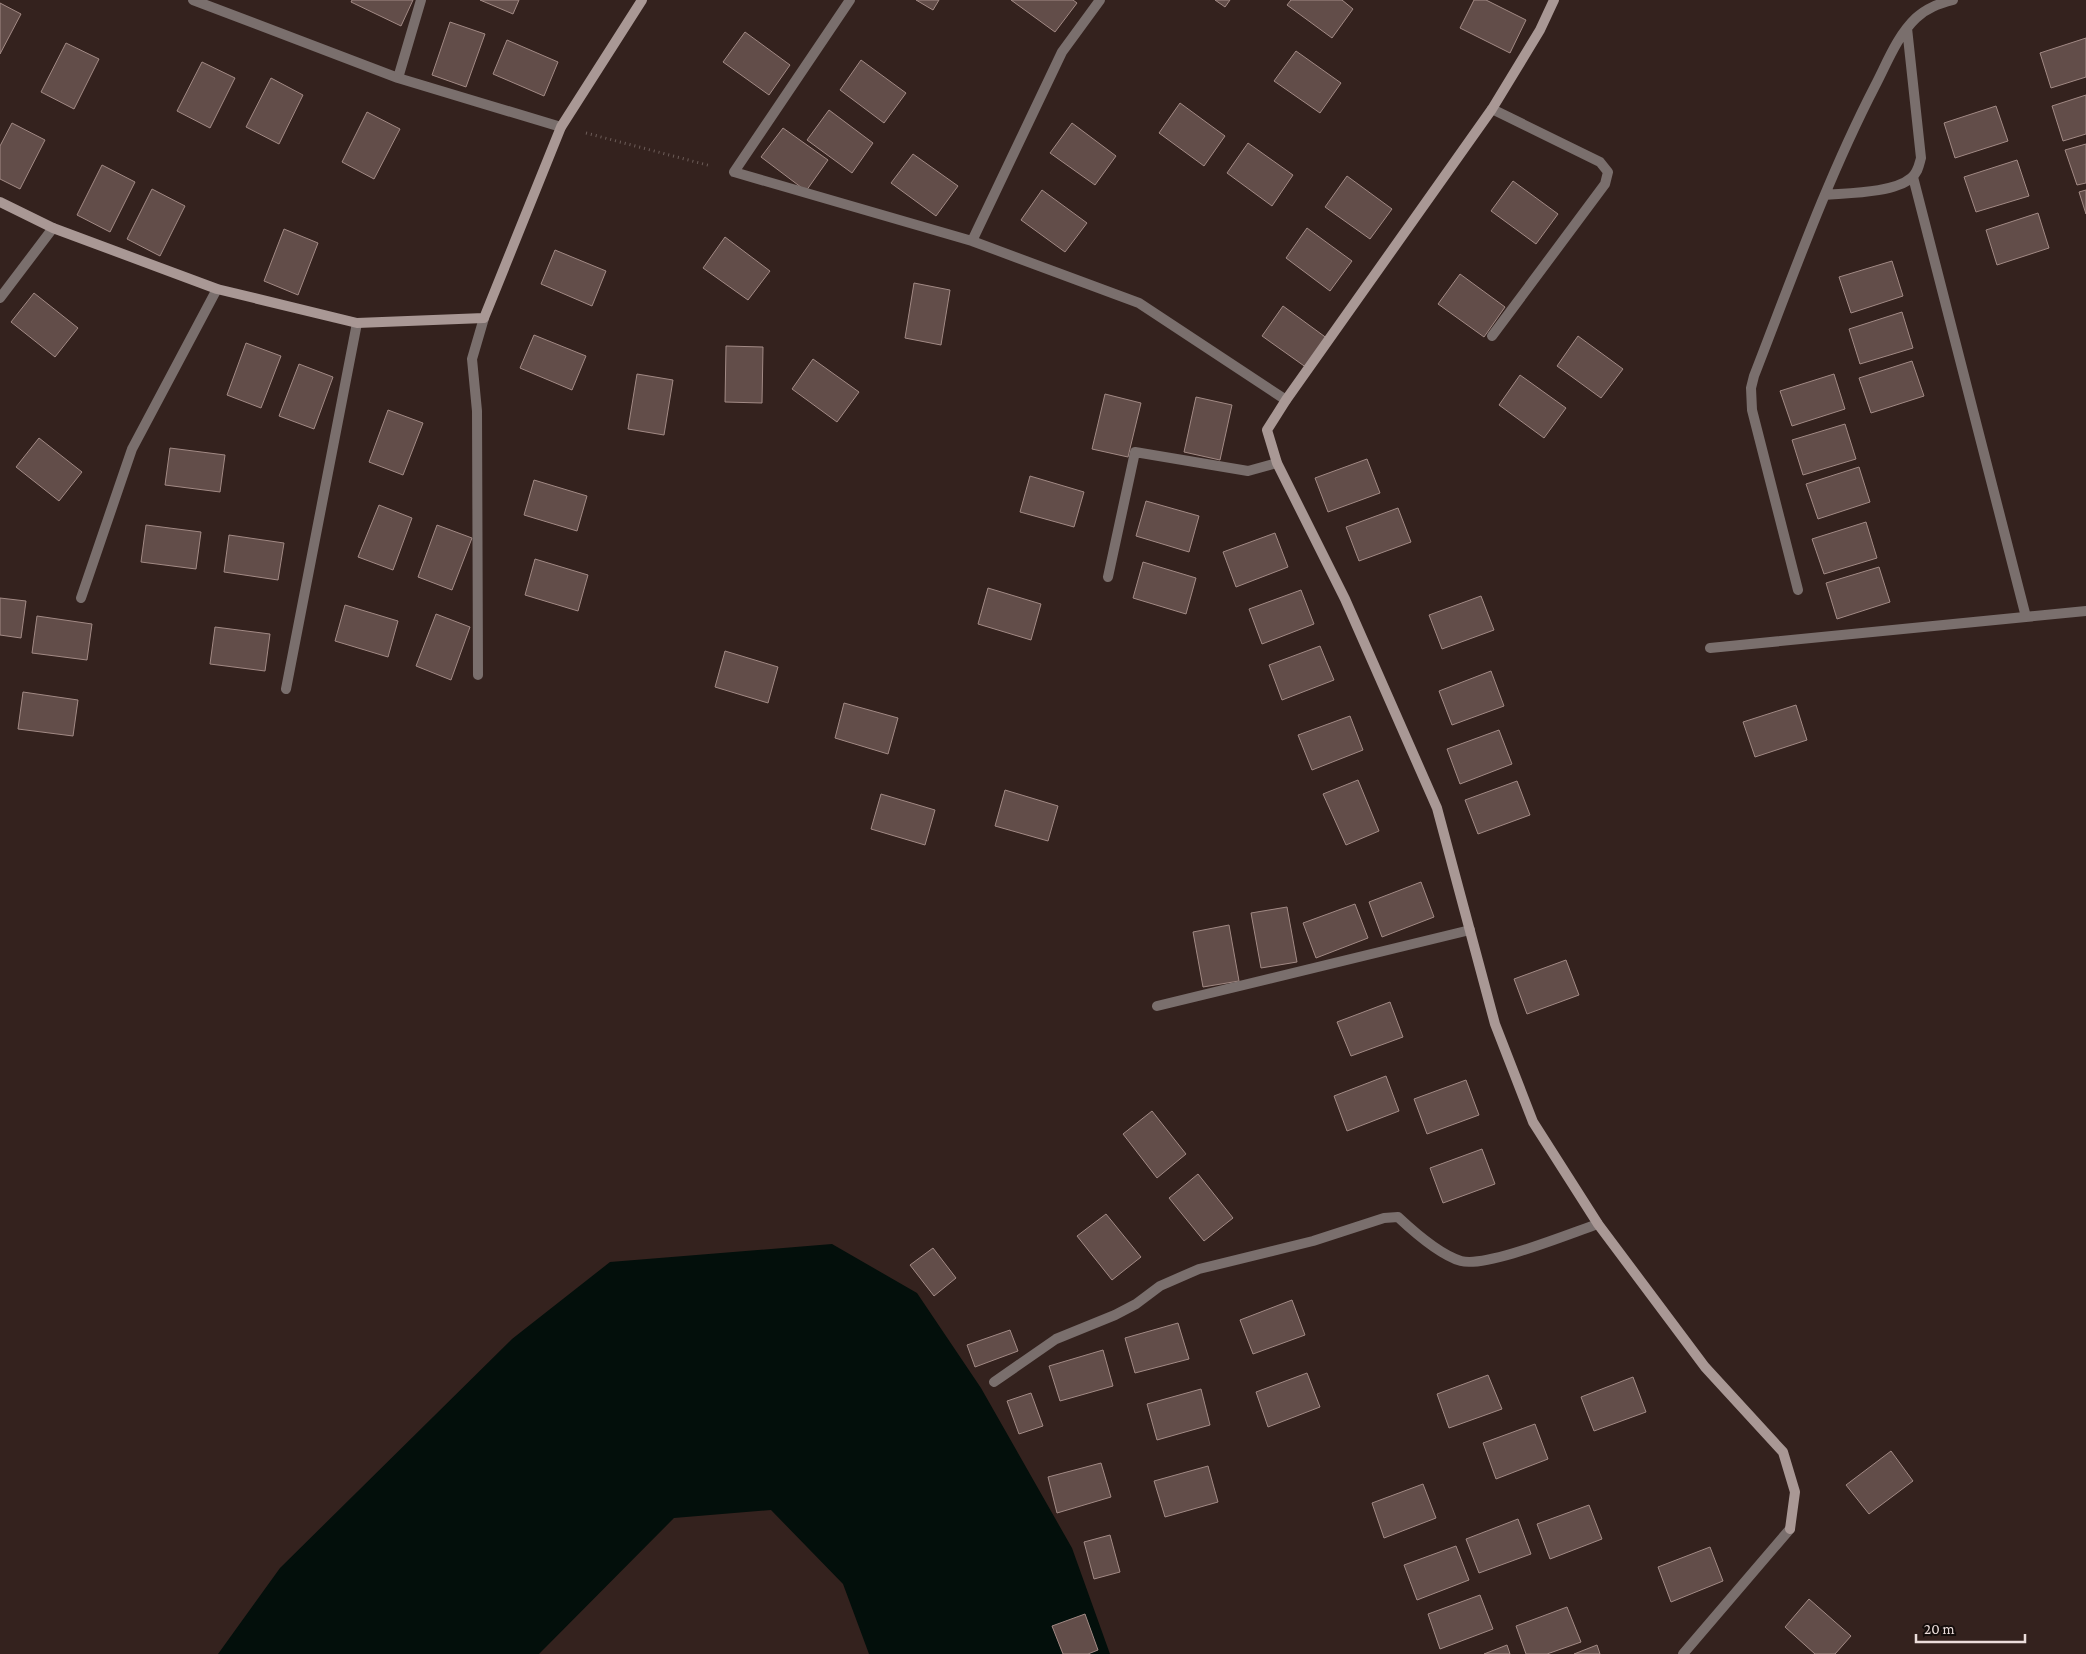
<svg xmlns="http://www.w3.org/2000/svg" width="2086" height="1654" viewBox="0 0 2086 1654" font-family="'Crimson Pro',serif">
	<rect width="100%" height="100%" fill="#34221e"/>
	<path fill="#030f0b" d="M832 1244 917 1293 981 1388 1072 1548 1110 1654H869L843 1584 771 1510 674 1518 539 1654H218L280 1568 512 1339 610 1262Z"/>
	<path fill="#624d49" stroke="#a28a85" d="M352 0H413L401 26 351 2Z
		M480 0H519L513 14Z
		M916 0H939L933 10Z
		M1011 0H1073L1077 3 1055 32Z
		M1215 0H1230L1225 7Z
		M1291 0H1342L1353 9 1332 38 1287 5Z
		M1474 0H1486L1526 20 1510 53 1460 28Z
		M0 3 21 14 0 54Z
		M450 22 485 34 466 87 432 75Z
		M745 32 790 65 769 95 723 62Z
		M2086 38V77L2051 88 2040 53Z
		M507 40 558 62 544 96 493 74Z
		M66 43 99 59 74 109 41 92Z
		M1296 51 1341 83 1320 113 1274 81Z
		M861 60 906 93 884 123 840 90Z
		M202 62 235 78 210 128 177 111Z
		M271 78 303 95 279 144 246 127Z
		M2086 95V134L2063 141 2052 106Z
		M1180 103 1225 136 1204 166 1159 133Z
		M1996 106 2008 141 1955 158 1944 123Z
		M829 110 873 143 852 173 807 140Z
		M367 112 400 129 374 179 342 162Z
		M12 123 45 140 20 189 0 179V146Z
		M1072 123 1116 156 1095 185 1050 153Z
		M783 128 828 160 806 191 761 157Z
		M1248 143 1293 175 1272 206 1227 173Z
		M2086 144V183L2077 185 2065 150Z
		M913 154 958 186 936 216 891 183Z
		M2017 160 2029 196 1976 212 1964 177Z
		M102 165 135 182 110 232 77 215Z
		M1347 176 1392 209 1370 239 1325 207Z
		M1513 181 1558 214 1536 244 1491 211Z
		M152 189 185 206 160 256 127 239Z
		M1042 190 1087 223 1065 252 1021 220Z
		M2086 190V214L2079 192Z
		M2038 213 2049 248 1997 265 1986 230Z
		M1307 228 1352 261 1330 291 1286 258Z
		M284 229 318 243 298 295 264 281Z
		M725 237 770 271 748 300 703 268Z
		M555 250 606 271 592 306 541 284Z
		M1892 261 1903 296 1851 313 1839 277Z
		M1460 274 1505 307 1484 337 1438 304Z
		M914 283 950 290 941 345 905 338Z
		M34 293 78 328 55 357 11 322Z
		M1283 306 1328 339 1307 368 1262 336Z
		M1902 312 1913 348 1860 364 1849 329Z
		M534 335 586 356 572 390 520 368Z
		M1578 336 1623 369 1601 398 1557 366Z
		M246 343 281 356 261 408 227 395Z
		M726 346 763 347 762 403 725 402Z
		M813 359 859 392 837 422 792 389Z
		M1912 361 1924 396 1871 413 1859 378Z
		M299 364 333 377 314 429 279 416Z
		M637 374 673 380 664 435 628 429Z
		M1834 374 1845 409 1792 426 1780 391Z
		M1520 375 1566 408 1544 438 1499 405Z
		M1105 394 1141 403 1128 457 1092 449Z
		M1196 397 1232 405 1220 460 1184 452Z
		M388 410 423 423 403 475 369 462Z
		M1845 424 1856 459 1803 475 1792 440Z
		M39 438 82 472 59 501 16 467Z
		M170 448 225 455 220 492 165 485Z
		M1367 459 1380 493 1328 512 1315 478Z
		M1859 467 1870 502 1818 519 1806 484Z
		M1030 476 1084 492 1074 527 1020 512Z
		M534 480 587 496 577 531 524 515Z
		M1146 501 1199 516 1189 552 1136 536Z
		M379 505 412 518 393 570 358 557Z
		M1398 508 1411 542 1359 561 1346 527Z
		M1866 522 1877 558 1824 574 1812 539Z
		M146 525 201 532 196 569 141 562Z
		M437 525 472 538 452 590 418 577Z
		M1275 533 1288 567 1236 587 1223 552Z
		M229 535 284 543 278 580 224 572Z
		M535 559 588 575 578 611 525 595Z
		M1143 562 1196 578 1186 614 1133 598Z
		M1879 567 1890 602 1837 619 1826 583Z
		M988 588 1041 604 1031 640 978 624Z
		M1301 590 1314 624 1262 644 1249 609Z
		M1481 596 1494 630 1442 649 1429 615Z
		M0 598 26 601 21 638 0 635Z
		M345 605 398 621 388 657 335 641Z
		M436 614 470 627 451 680 416 666Z
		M37 616 92 624 87 660 32 653Z
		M215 627 270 634 265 671 210 664Z
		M1320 646 1334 680 1282 700 1269 665Z
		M725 651 778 667 768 703 715 687Z
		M1491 671 1504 706 1452 725 1439 691Z
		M23 692 78 700 73 736 18 729Z
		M844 703 898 718 888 754 835 738Z
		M1796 705 1807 740 1755 757 1743 722Z
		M1350 716 1363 750 1312 770 1298 735Z
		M1499 730 1512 764 1460 784 1447 749Z
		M1358 780 1379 831 1346 845 1323 794Z
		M1517 781 1530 815 1478 834 1465 800Z
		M1005 790 1058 806 1048 841 995 826Z
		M881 794 935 810 925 845 871 829Z
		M1421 882 1434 917 1382 937 1369 902Z
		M1355 904 1368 938 1316 958 1303 923Z
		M1287 907 1297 962 1261 968 1251 913Z
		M1229 925 1239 981 1203 987 1193 932Z
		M1566 960 1579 995 1527 1014 1514 979Z
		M1390 1002 1403 1037 1351 1056 1337 1022Z
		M1386 1076 1399 1111 1347 1131 1334 1096Z
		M1466 1080 1479 1115 1427 1134 1414 1099Z
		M1152 1111 1186 1154 1157 1178 1123 1134Z
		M1482 1149 1495 1184 1443 1203 1430 1168Z
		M1198 1174 1233 1218 1204 1241 1169 1198Z
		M1106 1214 1141 1257 1112 1280 1077 1236Z
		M933 1248 956 1278 934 1296 910 1265Z
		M1292 1300 1305 1335 1253 1354 1240 1320Z
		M1178 1323 1189 1359 1135 1373 1125 1338Z
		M1010 1330 1018 1351 975 1367 967 1345Z
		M1103 1350 1113 1386 1060 1401 1049 1366Z
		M1307 1373 1320 1407 1268 1427 1256 1392Z
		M1488 1375 1502 1409 1449 1428 1437 1394Z
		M1633 1377 1646 1412 1594 1431 1581 1397Z
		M1201 1389 1210 1425 1157 1440 1147 1404Z
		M1031 1393 1043 1426 1019 1434 1007 1401Z
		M1535 1424 1548 1459 1496 1479 1483 1443Z
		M1891 1451 1913 1481 1869 1514 1846 1485Z
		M1101 1463 1111 1497 1057 1513 1048 1477Z
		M1208 1466 1218 1502 1165 1517 1154 1481Z
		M1423 1484 1436 1518 1384 1538 1372 1503Z
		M1589 1505 1602 1539 1550 1559 1537 1524Z
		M1518 1519 1531 1554 1479 1573 1466 1539Z
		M1110 1535 1120 1572 1094 1579 1084 1542Z
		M1456 1546 1469 1580 1417 1600 1404 1565Z
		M1710 1547 1723 1581 1671 1602 1658 1567Z
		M1480 1595 1493 1629 1440 1649 1428 1614Z
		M1809 1599 1851 1636 1835 1654H1815L1785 1627Z
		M1567 1607 1581 1642 1547 1654H1526L1516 1626Z
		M1085 1614 1098 1650 1088 1654H1063L1052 1626Z
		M1507 1645 1510 1654H1484Z
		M1597 1645 1600 1654H1574Z"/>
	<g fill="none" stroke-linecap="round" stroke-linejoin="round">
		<path stroke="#6d5d59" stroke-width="3" stroke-dasharray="1 4" stroke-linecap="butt" d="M586 133 711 166"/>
		<path stroke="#7a6f6d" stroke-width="10" d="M193 0 398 78 561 127
			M850 0 734 172 972 241 1139 303 1286 400
			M398 78 421 0
			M1492 109 1600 162 1608 172 1605 184 1492 336
			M1913 177 2026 617
			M1825 195C1847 193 1894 193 1911 178 1918 173 1919 165 1921 158L1907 28
			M972 241 1062 52 1100 0
			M0 298 53 228
			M1108 577 1135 452 1248 471 1277 463
			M1798 590 1752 410 1751 388 1754 376C1792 278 1827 179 1875 86 1887 63 1897 36 1916 18 1927 8 1938 4 1953 0
			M81 598 132 449 217 289
			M1710 648 2086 611
			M478 675 477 411 472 359 484 318
			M286 689 357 323
			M1157 1006 1470 930
			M994 1382 1056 1339 1115 1315 1136 1304 1160 1286 1199 1269 1313 1241 1384 1218 1398 1217C1414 1232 1440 1255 1461 1261 1486 1268 1571 1233 1598 1224
			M1683 1654 1790 1529"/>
		<path stroke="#a99895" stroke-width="10" d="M1554 0 1540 30 1492 109 1286 400 1267 430 1277 463 1345 599 1437 808 1495 1024 1533 1122 1598 1224 1705 1367 1783 1452 1795 1492 1790 1529
			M0 202 53 228 217 289 357 323 484 318 561 127 642 0"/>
	</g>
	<path d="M1916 1634v8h109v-8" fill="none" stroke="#ebdddb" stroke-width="2.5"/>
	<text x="1924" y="1634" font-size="15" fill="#ebdddb" stroke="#160e0c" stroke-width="4" paint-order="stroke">20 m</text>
</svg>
